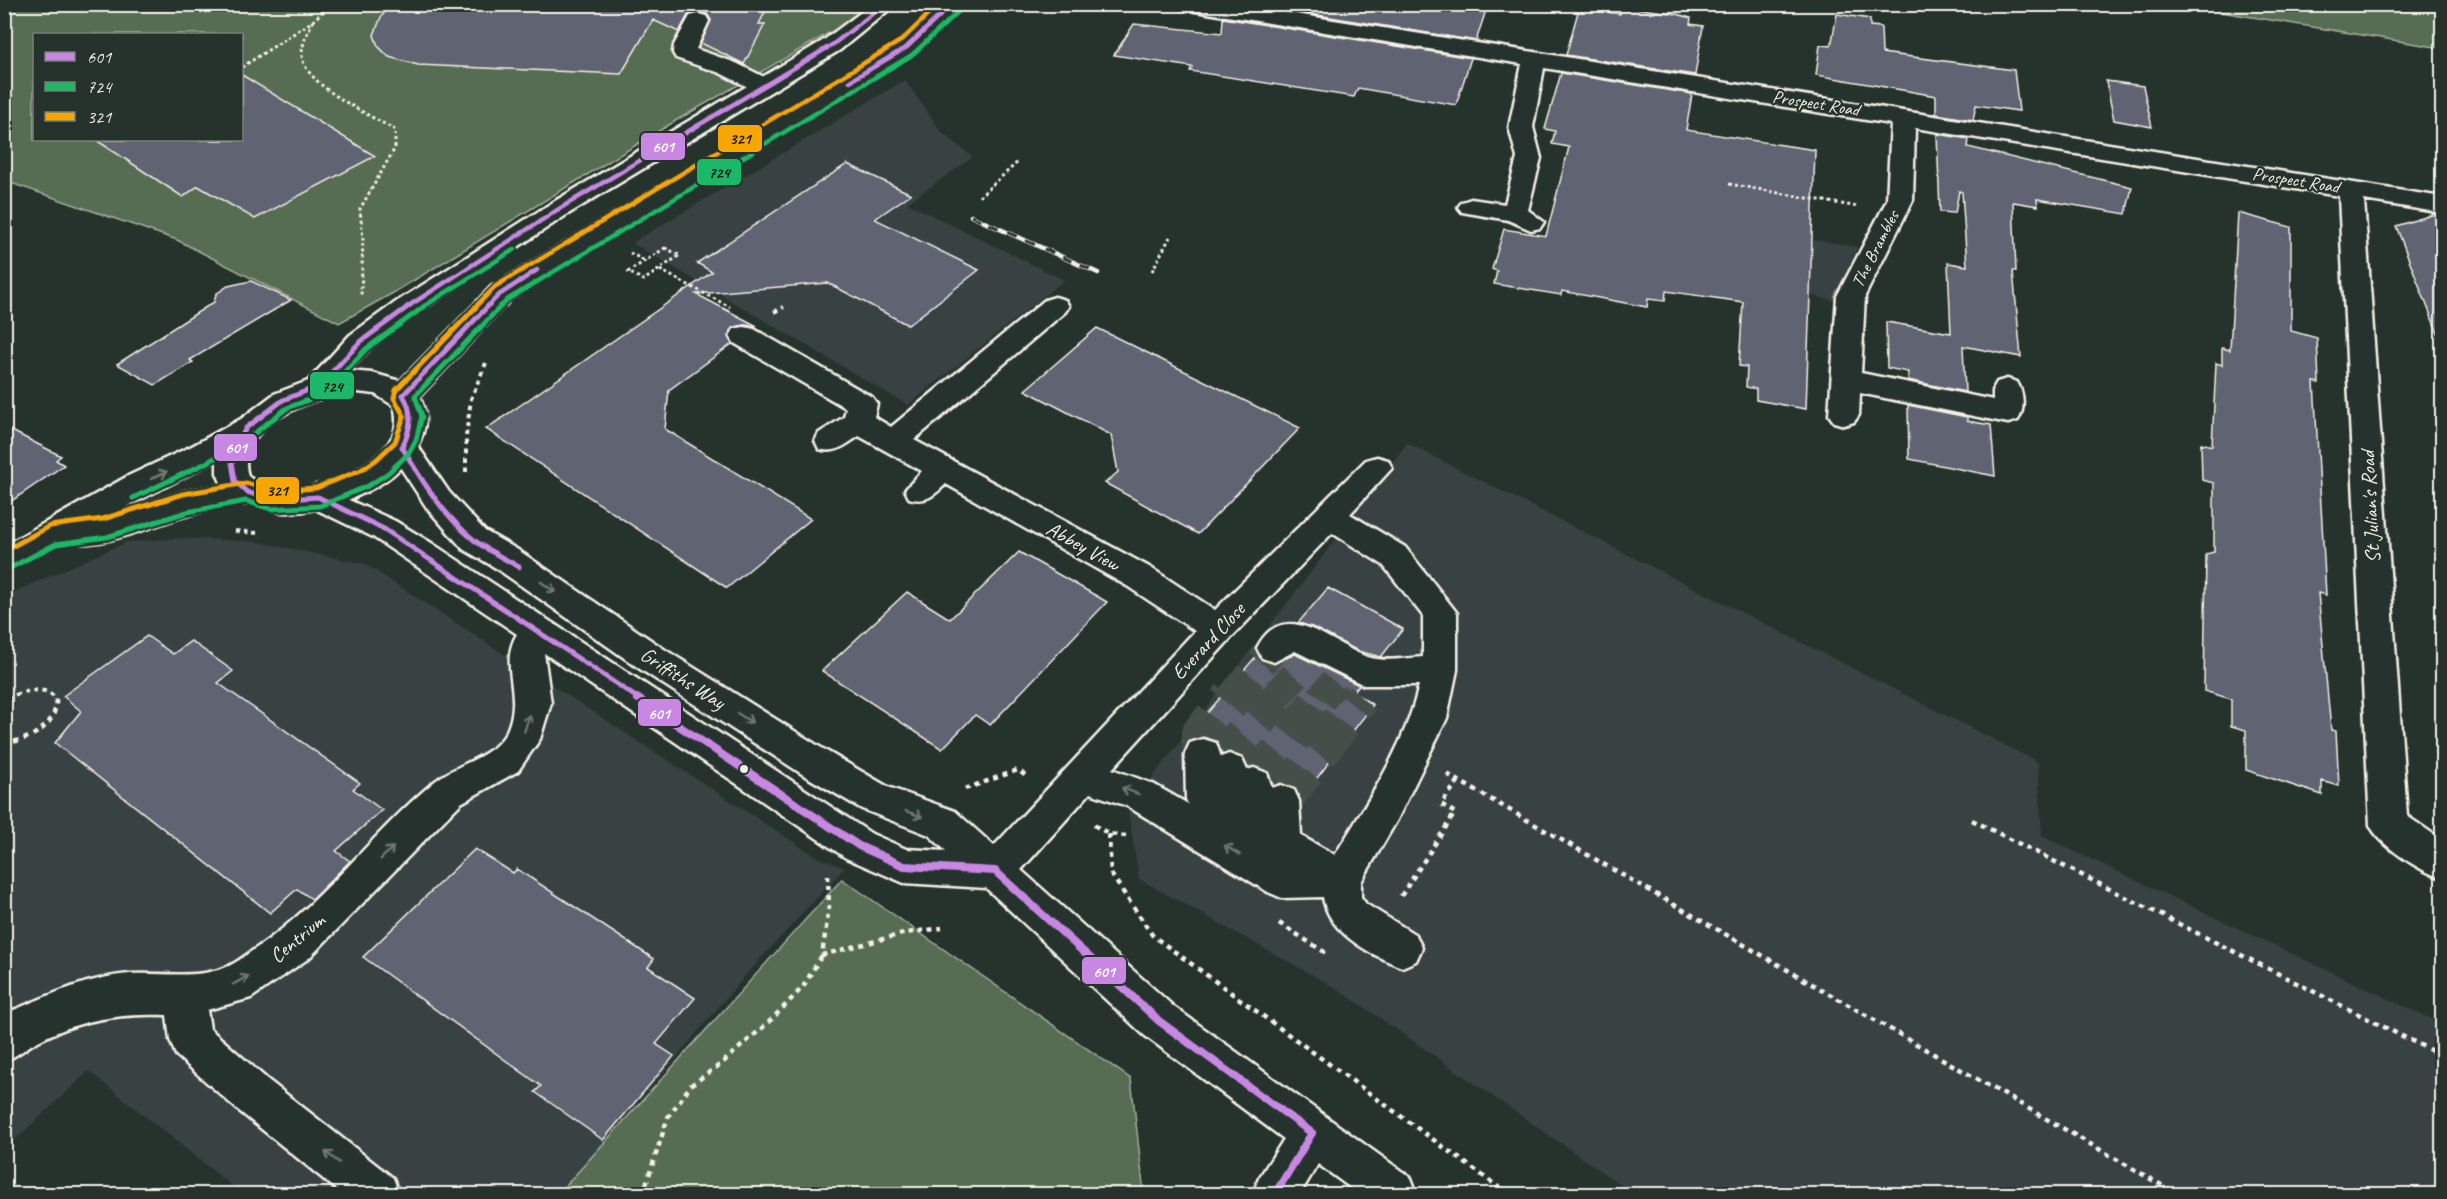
<svg xmlns="http://www.w3.org/2000/svg" width="2447" height="1199" viewBox="0 0 2447 1199" font-family="Caveat,sans-serif">
	<rect width="100%" height="100%" fill="#26332d"/>
	<filter id="ink" filterUnits="userSpaceOnUse"><feTurbulence type="fractalNoise" baseFrequency=".0167" numOctaves="2"/><feDisplacementMap in="SourceGraphic" scale="12" xChannelSelector="R" yChannelSelector="G"/><feConvolveMatrix kernelMatrix="1 2 1 2 8 2 1 2 1" color-interpolation-filters="sRGB"/></filter>
	<g filter="url(#ink)">
		<path fill="#374242" d="M905 80 942 133 973 157 907 203 1064 280 908 405 632 243Z
			M1677 217 1857 247 1836 301 1810 295Z
			M1407 443 2038 762 2042 836 2442 1024V1194H1634L1338 989 1139 879 1128 809 1305 580Z
			M179 538 258 542 365 564 815 856 844 868 751 969 560 1194H242L89 1071 5 1149V596L127 542Z"/>
		<path fill="#566d52" stroke="#a5af9d" stroke-width="1.5" fill-rule="evenodd" d="M5 5H869L850 21 677 120 393 293 339 323 177 240 5 181ZM34 34H242V140H34Z
			M2178 5H2442V48Z
			M842 879 1131 1079 1144 1194H558Z"/>
		<path fill="#5f6472" stroke="#f4f1e8" stroke-width="1.5" d="M391 4H769L759 24H765L744 64 701 43 711 20 707 14 697 12 688 15 679 32 653 20 621 74 418 65 389 57 378 46 374 35 381 17Z
			M1250 4H1488L1476 41Z
			M1621 6 1677 14 1691 18 1690 24 1703 26 1695 75 1566 55 1579 8 1620 14Z
			M1837 14 1870 19V26L1881 27 1882 53 2014 70 2019 111 1976 105 1973 120 1936 114V96L1816 75 1820 45 1831 46Z
			M1223 18 1471 58 1456 105 1358 88 1354 97 1190 71 1192 67 1114 55 1134 24 1222 33Z
			M1561 73 1692 94 1686 130 1815 150 1806 409 1756 400V389L1746 387 1747 367 1739 366 1743 302 1666 291 1665 301 1648 299 1647 307 1562 291 1561 295 1494 284 1497 271 1492 269 1504 229 1546 236 1569 147 1552 144 1555 131 1545 129Z
			M242 75 375 156 255 219 198 186 183 197 96 140H242Z
			M2106 81 2143 86 2152 127 2114 120Z
			M1937 134 1969 139 1968 147 2132 187 2126 214 2037 199 2038 206 2013 202 2016 271H2013L2021 357 1963 346 1965 392 1908 380V372L1887 368 1886 322 1951 333 1948 263 1967 266 1962 192 1959 191 1955 213 1940 212Z
			M847 164 911 194 875 219 979 270 908 325 828 283 696 294 757 326 744 325 732 328 728 337 732 344 669 390 665 429 811 519 727 588 486 429 712 272 697 263Z
			M2238 213 2291 227V331L2317 338 2319 383 2314 382 2326 595 2318 593 2331 730 2336 731 2339 786 2322 781V795L2246 770V730L2231 726V699L2204 691 2206 554 2214 552V483L2202 480 2201 443 2212 446 2216 363 2222 365V348L2230 350Z
			M2435 214 2442 215V338L2440 339 2396 226Z
			M251 281 291 300 190 360 193 362 155 385 117 364 214 302 216 294 228 286Z
			M1097 328 1300 428 1198 534 1105 483 1118 472 1111 435 1025 390Z
			M1908 405 1967 417V421L1991 425 1995 476 1909 459Z
			M4 427 61 456 56 460 64 465 4 506Z
			M1019 552 1107 602 990 725 975 715 942 749 822 671 907 592 950 619Z
			M1328 588 1403 629 1381 657 1358 651 1312 627 1298 623Z
			M147 636 173 654 191 641 233 671 218 683 360 783 353 789 382 810 336 851 350 861 312 899 297 889 270 913 55 743 81 711 63 696Z
			M1258 654 1261 660 1273 664 1295 654 1359 685 1353 692 1373 705 1301 799 1295 788 1282 783 1273 785 1268 771 1255 766 1248 767 1243 757 1230 752 1222 754 1217 741 1202 737 1187 744 1183 741Z
			M475 849 513 873 517 869 654 959 648 967 695 998 656 1044 674 1056 603 1140 535 1092 541 1086 363 957Z"/>
		<g fill="none" stroke-linecap="round" stroke-linejoin="round">
			<path stroke="#455049" stroke-width="31" stroke-dasharray="31 16" stroke-linecap="butt" d="M1231 699 1274 648
				M1274 699 1303 665
				M1321 699 1335 682
				M1359 699 1361 697"/>
			<path stroke="#455049" stroke-width="40" stroke-dasharray="40 20" stroke-linecap="butt" d="M1203 754 1202 733 1232 698
				M1229 770 1230 751 1275 698
				M1254 784 1322 698
				M1281 801 1360 698"/>
			<defs>
				<path id="minor" d="M1179 4H1233L2442 197V213L2364 200 2407 816 2442 840V878C2421 872 2379 845 2370 825L2339 196 1915 128 1913 200 1865 296 1861 373 1993 400V389L1997 382 2007 379 2017 382C2024 393 2025 409 2018 420L2008 423 1860 393 1859 415 1854 422 1844 425 1834 422 1829 415 1837 296 1887 200 1891 124 1544 68 1533 127 1541 158 1528 210 1544 222 1540 228 1531 230 1508 220 1462 212 1458 207 1462 202 1471 199 1505 204 1517 158 1509 127 1522 64 1189 10 1181 9Z
					M698 14 706 16 709 21 696 49 736 63 770 80 774 85 770 90H754L720 73 676 58 673 53 674 45 690 16Z
					M1055 297 1065 300 1069 306 1065 312 914 440 1151 568 1215 610 1366 460 1377 457 1388 460 1392 468 1350 514 1405 547 1457 613V670L1447 718 1397 820 1361 882V897L1366 904 1416 935 1422 948 1416 961 1402 967C1371 955 1328 933 1323 897L1282 898 1268 892 1127 806 1090 793 1021 870 1174 1007 1411 1178 1417 1194H1359L1318 1164 1300 1194H1253L1259 1178 1284 1139 1144 1035 986 888 904 883 846 858 544 653 551 703 540 739 518 771 461 803 309 958 251 998 207 1010 210 1029 268 1080 393 1178 399 1194H342L238 1110 176 1055 170 1040 167 1015C123 1013 80 1019 40 1040 27 1046 18 1056 4 1061V1015L9 1012C48 996 88 977 130 974 163 972 197 980 229 966 238 962 247 954 255 949 323 904 371 834 434 782 456 763 493 759 507 731 524 693 498 666 517 634L373 537 307 505 302 497 307 489 318 486 395 521 433 544 872 834 906 849 946 851 929 835 862 809 802 774 640 669 496 568 463 549 427 508 387 447 391 439 402 436 413 439 449 492 485 531 518 550 664 649 828 752 888 787 955 811 994 846 1195 631 1127 586 946 484C933 496 926 503 909 498L905 490 922 471 859 436C845 445 836 454 819 449L815 441 819 433 844 417 846 408 734 343 730 336 734 329 744 327 754 329 872 397 877 404 874 417 891 427 1045 300ZM1332 533 1383 565 1423 616V657C1407 658 1387 662 1371 658 1335 649 1285 593 1257 648L1262 658 1274 662 1295 651 1364 685H1419C1405 747 1368 801 1335 855L1301 836 1299 801 1294 790 1281 785 1272 788 1267 773 1254 768 1247 770 1242 759 1229 754 1221 757 1216 743 1203 739 1190 743 1185 754 1186 799 1188 804 1153 784 1112 769 1230 639Z"/>
				<path id="major" d="M872 4H896L840 50 568 214 416 314 370 349 349 371 372 373 400 381 491 287 899 42 940 4H963L915 52 511 299 419 397C429 414 426 431 416 448 393 489 327 514 281 512 269 511 258 504 246 504 232 503 215 509 201 512 163 519 101 553 65 541L4 573V546L128 476 192 446 241 419 274 394 308 381 350 335 396 302 550 204 824 40ZM349 391 375 394 394 406C397 416 397 429 392 438 372 475 282 507 248 476 233 426 313 398 349 391ZM217 460V473L222 485 185 491 112 514Z"/>
			</defs>
			<use href="#minor" stroke="#f4f1e8" stroke-width="5"/>
			<use href="#major" stroke="#f4f1e8" stroke-width="5"/>
			<path stroke="#f4f1e8" stroke-width="3" stroke-dasharray="3 3" stroke-linecap="butt" d="M313 21C308 32 299 48 303 61 312 89 370 115 395 130V148L360 209 363 239 361 297
				M242 67 313 21 330 4
				M1729 184 1858 207
				M979 197 1018 162
				M665 248 680 255 644 280 628 272Z
				M630 253 645 261
				M660 270 730 307
				M1152 271 1170 237"/>
			<path stroke="#f4f1e8" stroke-width="4" stroke-dasharray="4.5 4.5" stroke-linecap="butt" d="M774 312 784 307
				M466 472V436L471 399 486 363
				M235 531 257 533
				M7 699C21 691 46 684 56 699"/>
			<path stroke="#f4f1e8" stroke-width="4.5" stroke-dasharray="5 5" stroke-linecap="butt" d="M4 701 9 698
				M4 743C29 741 58 726 56 698
				M1447 774 2177 1194
				M965 789 1018 770 1027 777
				M1972 820 2442 1056
				M1094 825 1109 834 1126 836
				M1109 834 1111 874 1153 936 1508 1194
				M828 875 829 907 822 955 906 933 942 928
				M1401 896 1455 813 1441 804 1459 780
				M1279 923 1326 953
				M643 1194 668 1117 691 1085 721 1064 770 1021 803 987 822 955"/>
			<use href="#minor" fill="#26332d" fill-rule="evenodd"/>
			<use href="#major" fill="#26332d" fill-rule="evenodd"/>
			<defs>
				<path id="rail" d="M971 216 1098 273"/>
			</defs>
			<use href="#rail" stroke="#f4f1e8" stroke-width="4.5"/>
			<use href="#rail" stroke="#26332d" stroke-width="3" stroke-dasharray="10" stroke-linecap="butt"/>
			<defs>
				<path id="bus-1-far2" d="M850 81 907 47 952 4
					M407 307 559 209 832 45 885 4
					M487 307 499 295 537 270"/>
				<path id="bus-1-far1" d="M409 306 360 342 319 386 283 400 246 428 231 456 235 481 247 492 271 500 318 497 384 529 639 699
					M488 306 403 395C414 413 411 429 402 447 422 481 443 515 474 540 488 551 504 558 519 567"/>
				<path id="bus-1" d="M637 698 859 846 904 866 995 871 1159 1021 1312 1133
					M1275 1194 1312 1133"/>
				<path id="bus-2-far1" d="M423 307 515 249
					M500 307 507 300 912 55 959 11"/>
				<path id="bus-2" d="M133 498 208 462 251 436 287 408 324 394 366 349 425 306
					M8 569 56 544 107 537 187 512 246 501 271 509 320 506 368 486 388 473 409 453 416 440 422 416 415 396 501 306"/>
				<path id="bus-3-far1" d="M475 307 496 286 902 40 939 4"/>
				<path id="bus-3" d="M4 551 50 526 103 519 183 494 246 483 272 491 316 488 361 470 376 460 395 442 404 416 394 398 396 390 477 306"/>
			</defs>
			<use href="#bus-1-far2" stroke="#26332d" stroke-width="8"/>
			<use href="#bus-1-far1" stroke="#26332d" stroke-width="10"/>
			<use href="#bus-1" stroke="#26332d" stroke-width="12"/>
			<use href="#bus-2-far1" stroke="#26332d" stroke-width="8"/>
			<use href="#bus-2" stroke="#26332d" stroke-width="10"/>
			<use href="#bus-3-far1" stroke="#26332d" stroke-width="8"/>
			<use href="#bus-3" stroke="#26332d" stroke-width="10"/>
			<use href="#bus-1-far2" stroke="#c787e3" stroke-width="4.5"/>
			<use href="#bus-1-far1" stroke="#c787e3" stroke-width="5"/>
			<use href="#bus-1" stroke="#c787e3" stroke-width="8"/>
			<use href="#bus-2-far1" stroke="#1ab867" stroke-width="4.5"/>
			<use href="#bus-2" stroke="#1ab867" stroke-width="5"/>
			<use href="#bus-3-far1" stroke="#f7a600" stroke-width="4.5"/>
			<use href="#bus-3" stroke="#f7a600" stroke-width="5"/>
		</g>
		<defs><path id="oneway-shaft" d="M-6 0H5M1.5-3L5.5 0L1.5 3" fill="none" stroke-width="1.6" stroke-linecap="round" stroke-linejoin="round" transform="scale(1.5)"/></defs>
		<g stroke="#6e766e">
			<use href="#oneway-shaft" transform="translate(159 475) rotate(-25)"/>
			<use href="#oneway-shaft" transform="translate(548 587) rotate(35)"/>
			<use href="#oneway-shaft" transform="translate(745 718) rotate(32)"/>
			<use href="#oneway-shaft" transform="translate(527 723) rotate(-72)"/>
			<use href="#oneway-shaft" transform="translate(1130 791) rotate(-160)"/>
			<use href="#oneway-shaft" transform="translate(914 814) rotate(20)"/>
			<use href="#oneway-shaft" transform="translate(1232 850) rotate(-149)"/>
			<use href="#oneway-shaft" transform="translate(387 853) rotate(-45)"/>
			<use href="#oneway-shaft" transform="translate(241 980) rotate(-29)"/>
			<use href="#oneway-shaft" transform="translate(332 1157) rotate(-142)"/>
		</g>
	</g>
	<circle fill="#f4f1e8" stroke="#26332d" stroke-width="2" cx="744" cy="769" r="5"/>
	<g text-anchor="middle" stroke-width="4.5" stroke-linejoin="round" paint-order="stroke">
		<g font-size="18" fill="#f4f1e8" stroke="#26332d">
			<text transform="translate(1816 103) rotate(9)" y="6">Prospect Road</text>
			<text transform="translate(2296 180) rotate(9)" y="6">Prospect Road</text>
			<text transform="translate(1875 249) rotate(-63)" y="6">The Brambles</text>
		</g>
		<g font-size="21" fill="#f4f1e8" stroke="#26332d">
			<text transform="translate(2370 507) rotate(-93)" y="7">St Julian's Road</text>
			<text transform="translate(1083 546) rotate(29)" y="7">Abbey View</text>
			<text transform="translate(1208 641) rotate(-47)" y="7">Everard Close</text>
			<text transform="translate(683 678) rotate(33)" y="7">Griffiths Way</text>
			<text transform="translate(297 938) rotate(-40)" y="7">Centrium</text>
		</g>
	</g>
	<g stroke="#26332d" stroke-width="2">
		<rect x="717" y="124" width="46" height="29" rx="6" fill="#f7a600"/>
		<rect x="640" y="132" width="46" height="29" rx="6" fill="#c787e3"/>
		<rect x="696" y="158" width="46" height="28" rx="6" fill="#1ab867"/>
		<rect x="309" y="371" width="46" height="29" rx="6" fill="#1ab867"/>
		<rect x="213" y="433" width="45" height="29" rx="6" fill="#c787e3"/>
		<rect x="255" y="476" width="45" height="29" rx="6" fill="#f7a600"/>
		<rect x="637" y="698" width="45" height="29" rx="6" fill="#c787e3"/>
		<rect x="1081" y="956" width="46" height="29" rx="6" fill="#c787e3"/>
	</g>
	<g font-size="16" text-anchor="middle" font-weight="bold" fill="#fff">
		<text x="663" y="152">601</text>
		<text x="236" y="453">601</text>
		<text x="659" y="719">601</text>
		<text x="1104" y="977">601</text>
	</g>
	<g font-size="16" text-anchor="middle" font-weight="bold" fill="#111">
		<text x="740" y="144">321</text>
		<text x="719" y="178">724</text>
		<text x="332" y="392">724</text>
		<text x="277" y="496">321</text>
	</g>
	<rect width="2447" height="1199" fill="none" stroke="#26332d" stroke-width="24"/>
	<rect x="12" y="12" width="2423" height="1175" fill="none" stroke="#f4f1e8" stroke-width="2" filter="url(#ink)"/>
	<rect x="33" y="33" width="210" height="108" fill="#26332d" stroke="#787f78" stroke-width="1.5"/>
	<rect x="45" y="52" width="30" height="9" fill="#c787e3" stroke="#787f78" stroke-width="1.5"/>
	<text x="87" y="63" font-size="18" fill="#f4f1e8">601</text>
	<rect x="45" y="82" width="30" height="9" fill="#1ab867" stroke="#787f78" stroke-width="1.5"/>
	<text x="87" y="93" font-size="18" fill="#f4f1e8">724</text>
	<rect x="45" y="112" width="30" height="9" fill="#f7a600" stroke="#787f78" stroke-width="1.5"/>
	<text x="87" y="123" font-size="18" fill="#f4f1e8">321</text>
</svg>
